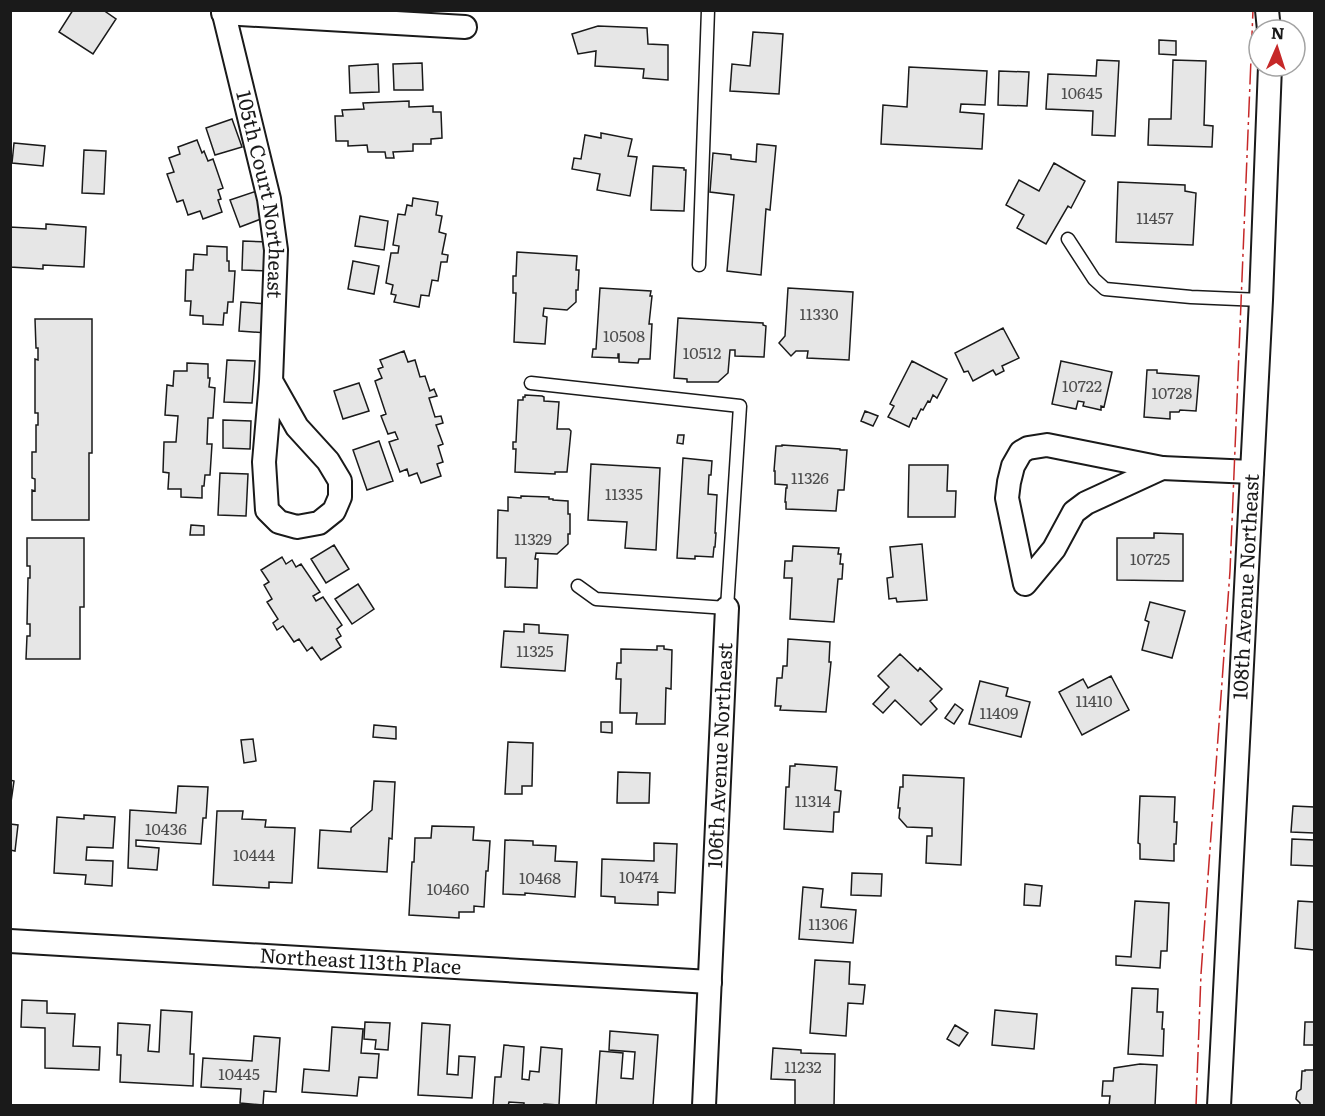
<svg xmlns="http://www.w3.org/2000/svg" width="1325" height="1116" viewBox="0 0 1325 1116" font-family="Literata,serif">
	<rect width="100%" height="100%" fill="#fff"/>
	<path fill="#e6e6e6" stroke="#1a1a1a" stroke-width="1.5" d="M73 10H103L116 19 93 54 59 32Z
		M598 26 647 28 648 44 668 45V80L643 78 644 69 595 66 596 51 578 54 572 34Z
		M753 32 783 34 779 94 730 91 732 64 750 66Z
		M1159 40 1176 41V55L1159 54Z
		M1097 60 1119 61 1115 136 1092 135 1093 111 1046 109 1048 74 1096 76Z
		M1173 60 1206 61 1204 125 1213 126 1212 147 1148 145 1149 119H1171Z
		M422 63 423 90H394L393 64Z
		M378 64 379 92 350 93 349 66Z
		M909 67 987 71 985 105 961 104 960 112 984 114 982 149 881 144 883 105 907 107Z
		M999 71 1029 72 1027 106 998 105Z
		M409 101V107L433 106V112H441L442 138 431 139V144H413V151L393 152 394 158H386L385 152H368L367 145 348 146V141H336L335 116H343L342 110 364 109 363 103Z
		M232 119 242 147 215 155 206 128Z
		M601 133 632 139 628 156 637 157 630 196 597 190 600 174 572 169 574 158 581 159 585 135 601 138Z
		M197 140 202 153 204 151 208 161 213 159 223 188 218 190 221 199 218 200 222 212 203 219 200 211 188 215 183 200 177 202 167 174 174 172 169 158 180 154 178 147Z
		M14 143 45 146 43 166 12 163Z
		M757 144 776 146 770 210 766 209 761 275 727 271 734 195 710 192 713 153 731 155V159L756 162Z
		M84 150 106 151 104 194 82 193Z
		M1054 163 1085 181 1071 208 1068 206 1046 244 1017 228 1024 215 1006 205 1019 180 1039 191Z
		M653 166 684 168V170H686L684 211 651 210Z
		M1118 182 1185 185V191L1196 193 1193 245 1116 242Z
		M257 191 266 217 240 227 230 200Z
		M413 198 438 202 436 215 442 216 439 232 446 234 442 254 448 255 447 262H441L438 281 432 280 429 296 421 295 419 307 394 302 396 295 391 294 393 285 386 283 391 253H398L399 246 393 245 398 214 405 215 407 205 412 206Z
		M360 216 388 221 384 250 355 246Z
		M46 224 86 227 84 267 43 265V269L10 267V227L46 229Z
		M243 241 271 242 270 271 242 270Z
		M207 246 227 247V261H229V271H235L233 302H228L227 313H224L223 325 203 324V316L190 315 191 301H185L186 270H193L194 254 207 255Z
		M517 252 577 256 576 270H579L578 290H576V302L567 310 544 308 543 316 547 317 545 344 514 342 516 293H513V276H516Z
		M353 261 379 266 374 294 348 289Z
		M600 288 651 291 650 296H652L649 324H652L650 359H639L638 363 619 362V354H618V358L592 357 593 349H596Z
		M788 288 853 292 849 360 807 358 808 351H796L791 356 779 343 785 336Z
		M241 302 268 304 267 333 239 331Z
		M678 318 763 323V325L766 326 764 357 735 356V350H730L728 373 718 382H687V379L674 378Z
		M35 319H92V453H89V520H32V490L35 491V479L32 478V452H36V425H38V413H35V359L38 360V348H36Z
		M1003 328 1019 358 1002 366 1004 371 996 375 993 370 973 381 968 371 964 372 955 353Z
		M404 351 408 362 415 360 420 377 425 376 430 391 434 389 437 396 429 398 435 417 441 416 443 423 436 425 443 444 438 446 443 462 437 464 441 476 421 483 417 473 409 476 407 469 400 472 389 442 398 439 395 432 388 434 381 416 386 414 375 381 382 378 378 369 383 367 380 360Z
		M227 360 255 361 252 403 224 402Z
		M912 361 947 379 937 398 933 395 930 402 928 401 923 410 921 409 916 419 913 418 909 427 888 417 894 406 890 404Z
		M1061 361 1112 372 1104 407 1101 406V410L1083 406 1084 402 1078 401 1076 409 1052 404Z
		M187 363 208 364V378H210L209 387 215 388 213 418H208L207 444H212L210 475H205L204 486H202V498L181 497V489H168L169 473 163 472 164 442H176L178 416 165 415 167 385 173 386 174 371H187Z
		M1147 370H1157V373L1199 376 1196 411 1180 410 1179 412H1170V419L1144 417Z
		M359 383 369 411 343 419 334 391Z
		M525 395 542 396 544 397V401L559 402 557 429H569L571 431 567 472H555V474L515 472 516 449H513V442H516L518 400H523V397H525Z
		M865 411 878 416 873 426 861 421Z
		M223 420 251 421 250 449 223 448Z
		M678 435H684L683 444 677 443Z
		M379 441 393 481 367 490 353 450Z
		M782 445 840 449V450H847L844 490H838L836 511 786 509V502H785L786 488H787V485L775 484V471H774L776 446H782Z
		M683 458 712 461 711 475H709L708 494 717 495 715 533H716L715 547H714L713 557 695 556V559L677 558Z
		M591 464 660 468 656 550 625 548 627 522 588 520Z
		M909 465H948L947 491H956L955 517H908Z
		M220 473 248 474 246 516 218 515Z
		M521 496 549 497V499H553V500L568 501V514H570V534H568V544L557 554 536 553 535 559H538L537 588 505 587 506 558H497L498 510 508 511V497L521 498Z
		M191 525 204 526V535H190Z
		M1154 533 1183 534V581L1117 580V538H1154Z
		M27 538H84V607H80V659H26L27 636H30V624H27L28 578H30V566H27Z
		M922 544 927 600 897 602 896 598 889 599 887 578 893 577 890 547Z
		M334 545 349 569 326 583 311 559Z
		M793 546 839 548 838 554H841L840 564H843L842 579H838L834 622 790 619 792 578H784L785 561H792Z
		M282 557 286 564 292 560 296 567 301 564 320 592 313 596 316 601 323 597 342 625 337 629 341 636 336 639 341 647 321 660 312 647 307 651 299 639 294 642 283 626 277 630 273 623 278 619 267 602 272 599 264 585 269 582 261 570Z
		M358 584 374 609 352 624 335 599Z
		M1150 602 1185 611 1172 658 1142 650 1149 622 1145 620Z
		M524 624 539 625V633L568 635 565 671 501 667 504 631 524 632Z
		M788 639 830 642 829 662H831L826 712 780 710 781 706H775L777 678H782L783 666H787Z
		M657 646H664V649L672 650 671 689 666 688 665 724H636L637 713H620L621 679H616L617 663H621V649L657 650Z
		M900 654 918 671 920 668 942 689 930 701 937 709 921 725 895 700 883 713 873 704 889 687 878 676Z
		M1111 676 1129 710 1082 735 1059 692 1083 679 1088 688Z
		M980 681 1008 688 1006 696 1030 702 1021 737 969 724Z
		M955 704 963 710 954 724 945 718Z
		M601 722H612V733L601 732Z
		M374 725 396 727V739L373 737Z
		M253 739 256 761 244 763 241 740Z
		M508 742 533 743 532 786H522V794H505Z
		M795 764 837 767 835 790 841 791 839 812H834L833 832 784 829 786 787H789L790 766H795Z
		M618 772 650 773 649 803H617Z
		M903 775 964 778 961 865 926 863 927 836H932V828L907 827 899 818 900 808H898L900 787H903Z
		M10 780 14 781 10 809Z
		M374 781 395 782 392 839 389 838 387 872 318 868 320 830 351 832V828L372 810Z
		M178 786 208 787 206 818H203L201 844 136 840V846L159 848 157 870 128 868 130 810 176 813Z
		M1140 796 1175 797 1174 822H1177L1176 844H1174V861L1140 859V844L1138 843Z
		M1293 806 1314 807V833L1291 832Z
		M217 811H243L242 819 266 820 265 827 295 828 292 883 269 882V888L213 885Z
		M84 815 115 817 113 848 87 847 86 860 113 861 112 886 85 884 86 875 54 873 57 817 84 819Z
		M10 824 18 825 15 851 10 850Z
		M432 826 474 827 473 840 490 841 488 871H486L484 907 474 906V912H459V918L409 915 412 862H414L415 838H431Z
		M1292 839 1314 840V866L1291 865Z
		M505 840 533 841V845L556 846 555 861 577 862 575 897 525 893V895L503 894Z
		M654 843 677 844 675 893 658 892V905L615 903V897L601 896 602 859 654 861Z
		M852 873 882 874 881 896 851 895Z
		M1025 884 1042 886 1040 906 1024 905Z
		M803 887 823 889 821 907 856 910 853 943 799 939Z
		M1135 901 1169 903 1167 951H1161L1160 968 1116 965V956L1131 957Z
		M1298 901 1314 902V950L1295 948Z
		M815 960 850 962 849 984 865 985 863 1004 848 1003 846 1036 810 1033Z
		M1132 988 1158 989 1157 1012H1163L1162 1029H1164L1163 1056 1128 1054Z
		M22 1000 47 1001V1013L75 1014 73 1046 100 1047 99 1070 45 1068V1028L21 1027Z
		M161 1010 192 1012 190 1054H194L193 1086 120 1082 121 1055H117L118 1023 150 1025 148 1051 159 1052Z
		M995 1010 1037 1014 1034 1049 992 1045Z
		M365 1022 390 1023 388 1050 375 1049 376 1040 364 1039Z
		M1305 1022H1314V1045H1304Z
		M422 1023 450 1025 447 1074 458 1075 459 1056 475 1057 472 1098 418 1095Z
		M955 1025 968 1033 959 1046 947 1039Z
		M332 1027 363 1029 361 1053 379 1054 377 1078 359 1077 357 1096 302 1092 304 1069 329 1071Z
		M610 1031 658 1035 653 1106H596L600 1051 623 1053 621 1078 633 1079 635 1052 609 1050Z
		M254 1036 280 1038 276 1092 264 1091 263 1105 240 1103 241 1089 201 1087 203 1058 252 1061Z
		M504 1045 524 1047 522 1079 529 1080 530 1071 539 1072 541 1047 562 1049 559 1105 544 1104V1106H524V1103L509 1102 508 1106H493L495 1077H501Z
		M773 1048 801 1050V1053L835 1054 834 1106H795V1080L771 1079Z
		M1140 1064 1157 1065 1155 1106H1109L1110 1096H1102L1103 1081H1113L1114 1068Z
		M1305 1070H1314V1106H1300V1103L1296 1099 1297 1092 1301 1089 1302 1071H1305Z"/>
	<g fill="none" stroke-linecap="round" stroke-linejoin="round">
		<defs>
			<path id="lane" d="M1068 239 1094 279 1105 289 1191 297 1261 300
				M699 265 708 10
				M531 383 740 406 727 608 596 599 578 586"/>
			<g id="street">
				<path id="s1" d="M223 10 269 199 276 250 271 381 264 462 267 510 279 522 297 527 319 523 334 511 340 497V481L328 461 297 427 271 381"/>
				<path d="M1267 10 1269 30"/>
				<path d="M223 13 465 27"/>
				<path d="M1047 445 1162 468 1086 503 1074 512 1054 549 1025 584 1007 498 1009 482 1013 466 1021 452 1028 448Z"/>
				<path d="M1162 468 1252 472"/>
				<path id="s2" d="M10 941 710 982"/>
				<path id="s3" d="M704 1106 727 608"/>
				<path id="s4" d="M1219 1106 1261 300 1270 66"/>
			</g>
		</defs>
		<use href="#lane" stroke="#1a1a1a" stroke-width="15"/>
		<use href="#street" stroke="#1a1a1a" stroke-width="26"/>
		<use href="#lane" stroke="#fff" stroke-width="12"/>
		<use href="#street" stroke="#fff" stroke-width="22"/>
		<path stroke="#c62828" stroke-width="1.5" stroke-dasharray="21 4.5 3 4.5" stroke-linecap="butt" d="M1196 1106 1201 974 1230 571 1253 10"/>
	</g>
	<g text-anchor="middle" stroke-width="4.5" stroke-linejoin="round" paint-order="stroke">
		<g font-size="16" fill="#4d4d4d">
			<text x="1082" y="99">10645</text>
			<text x="1155" y="224">11457</text>
			<text x="819" y="320">11330</text>
			<text x="624" y="342">10508</text>
			<text x="702" y="359">10512</text>
			<text x="1082" y="392">10722</text>
			<text x="1172" y="399">10728</text>
			<text x="810" y="484">11326</text>
			<text x="624" y="500">11335</text>
			<text x="533" y="545">11329</text>
			<text x="1150" y="565">10725</text>
			<text x="535" y="657">11325</text>
			<text x="1094" y="707">11410</text>
			<text x="999" y="719">11409</text>
			<text x="813" y="807">11314</text>
			<text x="166" y="835">10436</text>
			<text x="254" y="861">10444</text>
			<text x="639" y="883">10474</text>
			<text x="540" y="884">10468</text>
			<text x="448" y="895">10460</text>
			<text x="828" y="930">11306</text>
			<text x="803" y="1073">11232</text>
			<text x="239" y="1080">10445</text>
		</g>
		<g font-size="20" fill="#1a1a1a" stroke="#fff">
			<text dy="7" stroke="none"><textPath href="#s1" startOffset="189">105th Court Northeast</textPath></text>
			<text dy="7" stroke="none"><textPath href="#s4" startOffset="520">108th Avenue Northeast</textPath></text>
			<text dy="7" stroke="none"><textPath href="#s3" startOffset="351">106th Avenue Northeast</textPath></text>
			<text dy="7" stroke="none"><textPath href="#s2" startOffset="351">Northeast 113th Place</textPath></text>
		</g>
	</g>
	<rect width="1325" height="1116" fill="none" stroke="#1a1a1a" stroke-width="24"/>
	<g transform="translate(1277 48) rotate(3)"><circle r="28" fill="#ffffff" stroke="#a3a3a3" stroke-width="1.5"/>
	<path d="M0-4.5L10 22L0 15L-10 22Z" fill="#c62828"/>
	<text y="-9" font-size="16" font-weight="bold" text-anchor="middle" fill="#1a1a1a">N</text>
	</g>
</svg>
